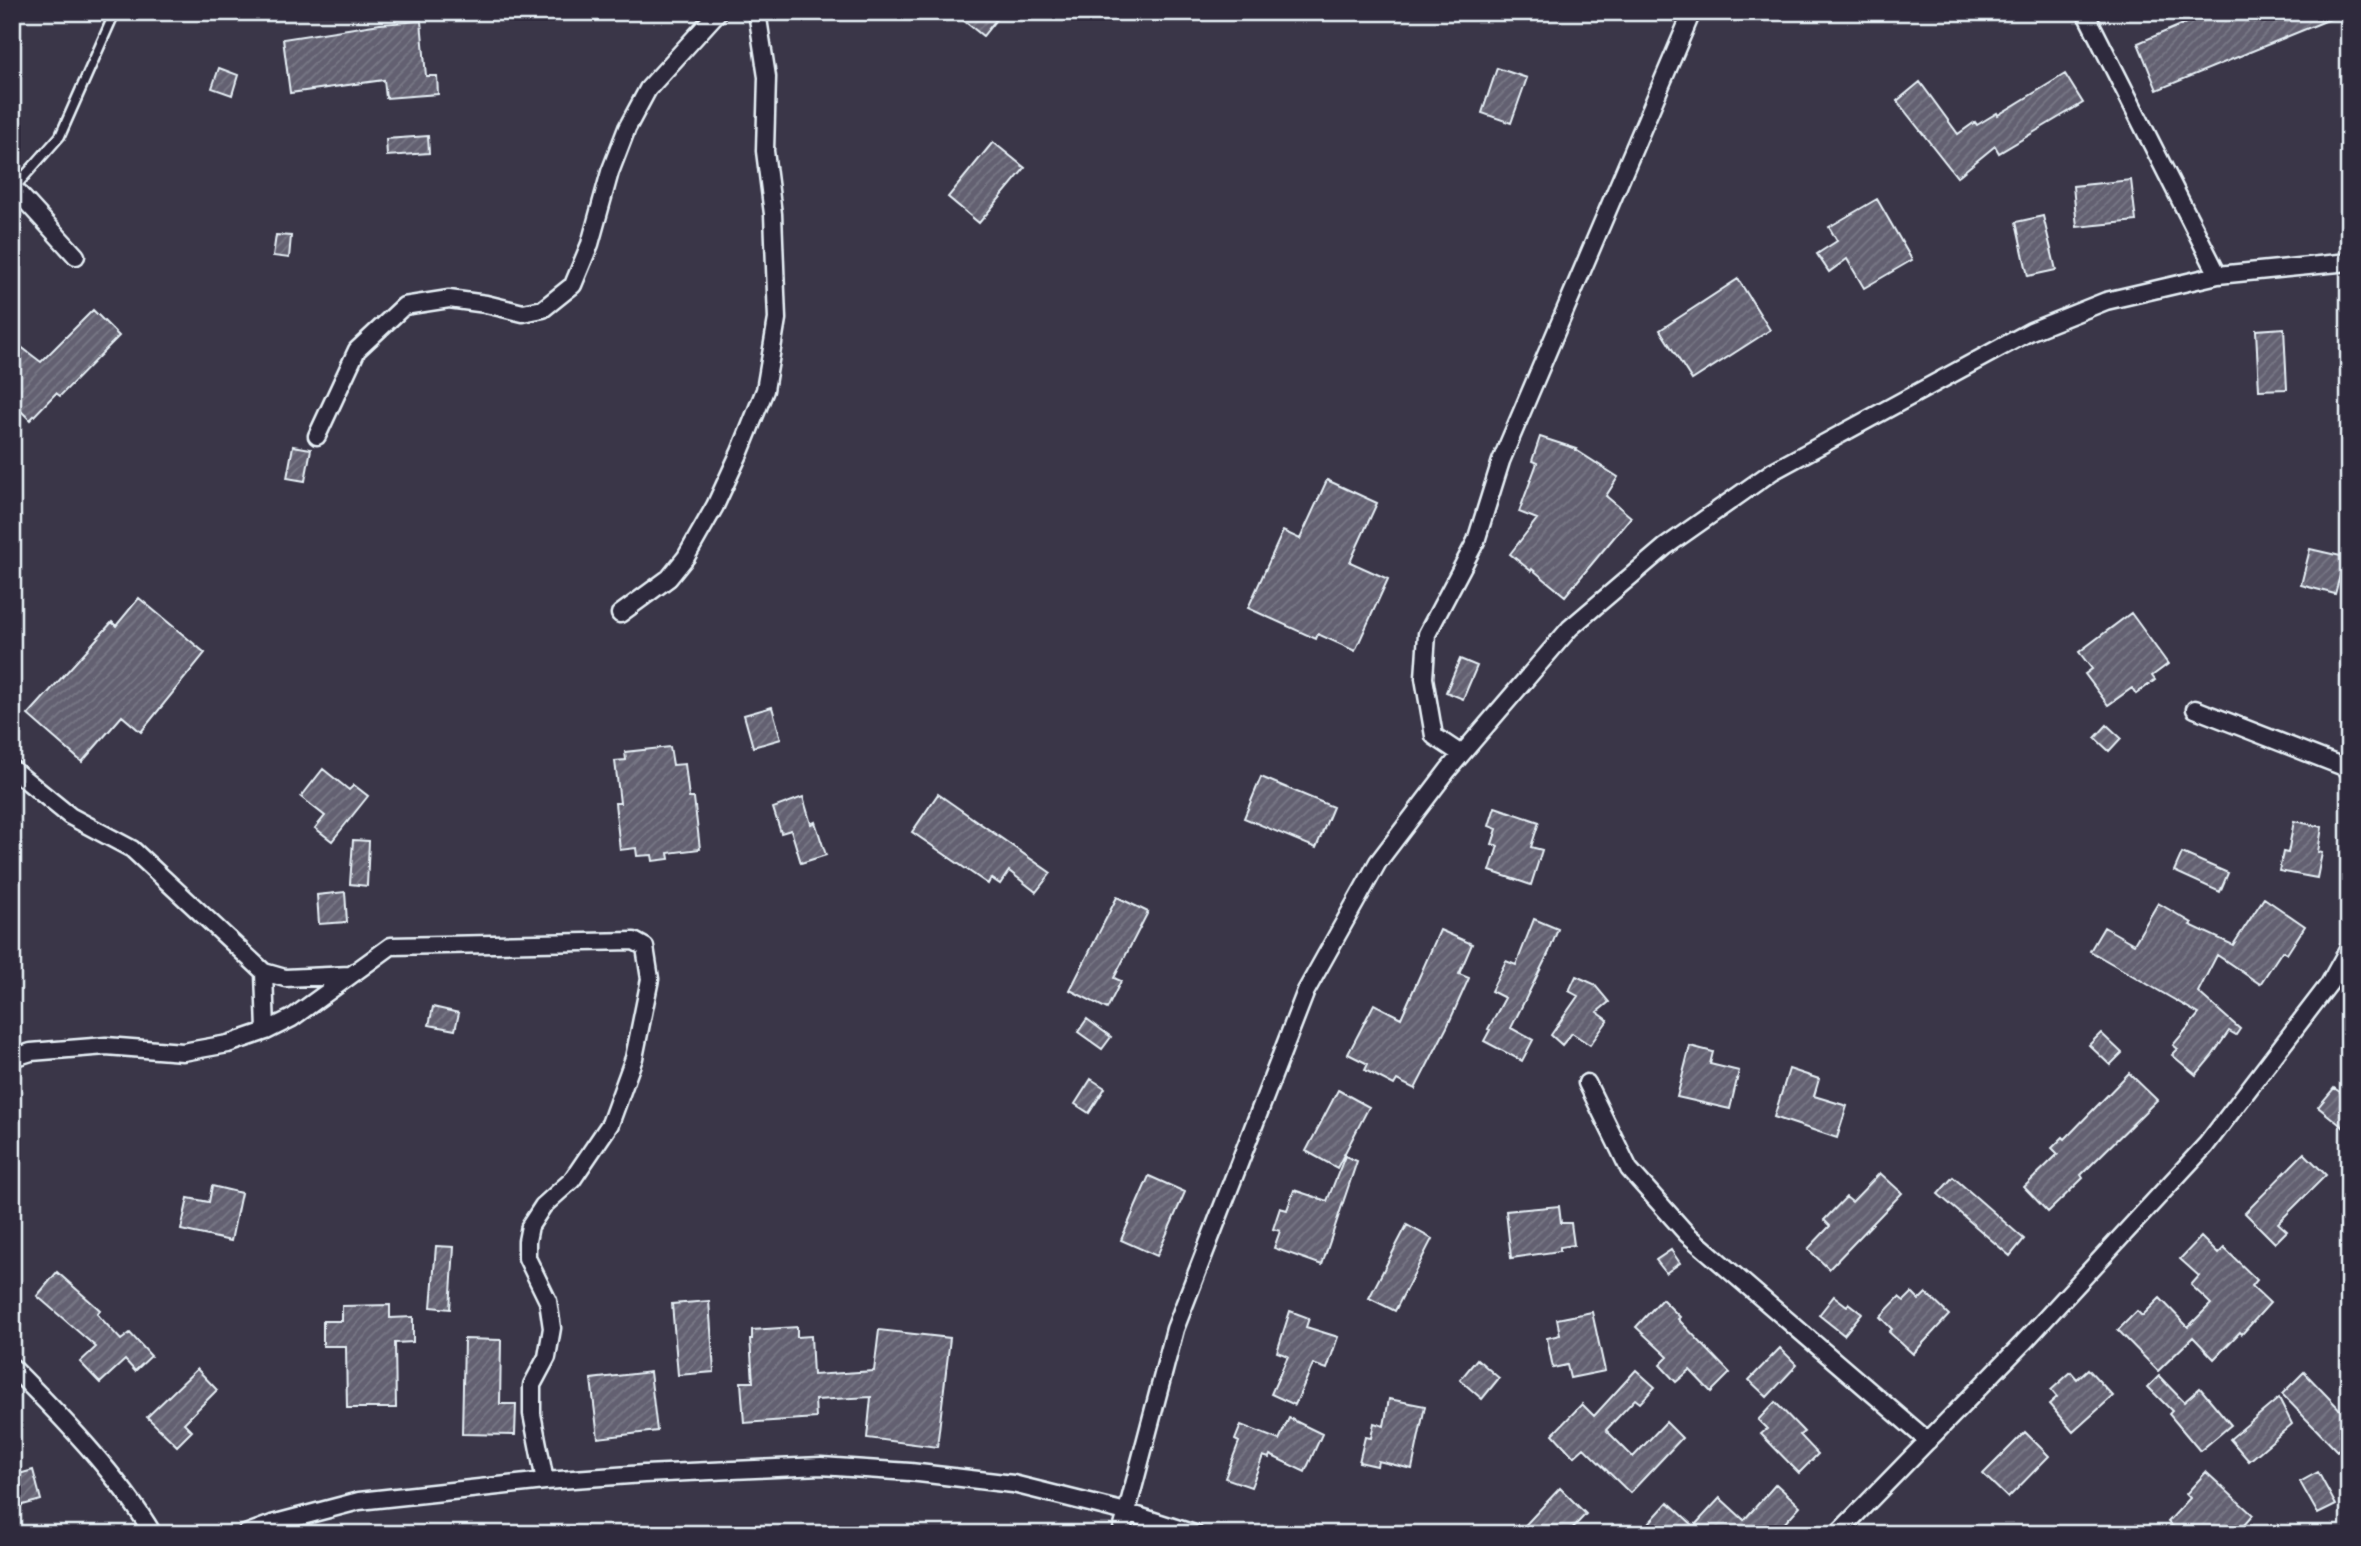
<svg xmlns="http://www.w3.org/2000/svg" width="2361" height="1546" viewBox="0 0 2361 1546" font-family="Sriracha,sans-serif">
	<defs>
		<pattern id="building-hatch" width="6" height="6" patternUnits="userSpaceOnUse" patternTransform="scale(1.75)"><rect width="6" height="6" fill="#636171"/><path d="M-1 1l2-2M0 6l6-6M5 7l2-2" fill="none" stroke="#797886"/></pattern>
	</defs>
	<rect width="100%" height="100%" fill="#3a3648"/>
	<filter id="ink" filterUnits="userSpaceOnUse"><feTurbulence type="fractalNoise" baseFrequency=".0143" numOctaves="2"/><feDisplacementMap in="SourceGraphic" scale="14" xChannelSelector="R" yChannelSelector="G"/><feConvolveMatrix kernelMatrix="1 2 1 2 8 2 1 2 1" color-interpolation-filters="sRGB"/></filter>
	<g filter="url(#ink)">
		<path fill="url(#building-hatch)" stroke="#e8f1f8" stroke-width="2" d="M953 12H1002L983 36Z
			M2212 12H2345V13L2157 90 2138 43Z
			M421 21 426 76H437L438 94 386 98 384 80 290 93 283 39 380 24Z
			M219 68 238 75 232 95 212 88Z
			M1497 68 1527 78 1511 123 1482 113Z
			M2065 74 2083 103 1999 153 1995 146 1957 177 1897 101 1920 82 1958 134 1975 122 1977 125 1997 113 1998 115Z
			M428 136 429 153 387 156 386 139Z
			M993 142 1025 168 979 223 948 197Z
			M2131 180 2136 221 2077 227 2073 186Z
			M1877 199 1912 260 1864 288 1847 259 1829 272 1817 254 1837 241 1829 227Z
			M2043 216 2056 270 2028 276 2016 222Z
			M276 235 291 236 289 258 273 256Z
			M1738 279 1770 330 1692 380 1660 330Z
			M93 310 119 336 60 396 56 393 30 420 12 402V340L41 362Z
			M2284 328 2287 389 2259 390 2256 330Z
			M1540 437 1577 449 1576 450 1618 477 1606 496 1631 517 1565 596 1532 569 1531 571 1510 554 1537 519 1519 512 1537 463 1532 461Z
			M293 446 311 449 305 481 287 478Z
			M1327 480 1377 503 1350 562 1388 579 1355 651 1318 634 1316 639 1248 608 1283 531 1300 539Z
			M2310 549 2345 557 2335 594 2301 585Z
			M139 598 205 653 141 732 122 716 82 762 28 715 112 622 116 626Z
			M2131 613 2168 664 2152 676 2155 680 2136 694 2132 688 2108 705 2085 674 2092 669 2079 652Z
			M1460 659 1477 666 1463 699 1446 692Z
			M772 707 781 739 753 747 744 715Z
			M2107 725 2121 738 2109 751 2095 738Z
			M670 747 673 765 685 764 689 798H694L700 849 668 853 669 859 653 861 652 855 637 856 636 848 620 850 615 803H620L615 761 626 760 625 752Z
			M323 769 349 790 354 785 368 796 332 841 315 828 325 816 301 797Z
			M1261 777 1333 807 1316 848 1244 818Z
			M938 794 1051 873 1036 892 1009 871 1000 884 991 878 988 884 912 832Z
			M803 797 811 824 815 822 826 855 801 863 791 830 781 833 773 808Z
			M1495 807 1539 822 1531 847 1542 850 1531 885 1490 871 1498 846 1492 844 1497 829 1489 826Z
			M2294 821 2322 827 2318 852 2322 853 2317 878 2279 871 2283 852 2288 853Z
			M353 840 369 841 367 886 350 884Z
			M2182 853 2228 873 2220 892 2174 871Z
			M345 892 347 922 319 924 317 895Z
			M1117 897 1148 912 1114 978 1121 981 1107 1009 1070 990Z
			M2264 898 2305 926 2287 954 2282 951 2260 984 2217 955 2198 992 2240 1029 2236 1035 2229 1031 2212 1056 2196 1075 2172 1055 2178 1049 2173 1045 2199 1014 2090 951 2104 927 2134 944 2158 903 2192 923 2190 925 2233 945Z
			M1534 919 1558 929 1549 952 1511 1028 1533 1040 1522 1061 1484 1041 1490 1030 1488 1029 1505 998 1491 991 1506 961 1516 965Z
			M1440 930 1472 944 1459 974 1469 978 1447 1027 1415 1089 1397 1080 1394 1085 1365 1070 1368 1064 1348 1054 1374 1004 1401 1018Z
			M1576 976 1594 984 1609 1002 1597 1012 1608 1020 1590 1045 1572 1033 1562 1045 1551 1035 1578 996 1569 991Z
			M433 1007 459 1013 455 1030 429 1025Z
			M1087 1019 1111 1037 1102 1049 1078 1032Z
			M2101 1033 2122 1053 2110 1065 2089 1045Z
			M1690 1046 1713 1052 1710 1064 1739 1071 1730 1109 1677 1097Z
			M1789 1069 1819 1079 1814 1096 1847 1106 1837 1138 1774 1117Z
			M2129 1073 2157 1100 2081 1175 2083 1178 2048 1212 2024 1187 2058 1154 2052 1148 2063 1137 2065 1139Z
			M1091 1079 1105 1088 1089 1113 1075 1104Z
			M2349 1082V1132L2318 1107 2334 1088 2340 1092Z
			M1338 1090 1369 1107 1337 1168 1306 1151Z
			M2304 1153 2326 1175 2278 1223 2287 1231 2275 1243 2245 1213Z
			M1345 1156 1357 1161 1322 1265 1274 1248 1280 1231 1273 1229 1280 1208 1287 1210 1294 1190 1327 1201Z
			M1880 1173 1902 1193 1829 1269 1808 1249 1830 1226 1824 1220 1846 1197 1852 1202Z
			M1149 1176 1185 1192 1157 1256 1121 1240Z
			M1953 1177 2024 1239 2010 1256 1938 1194Z
			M212 1186 241 1193 231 1241 181 1230 188 1198 209 1202Z
			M1559 1206 1561 1223H1571L1574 1245 1560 1247V1251L1511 1258 1506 1211Z
			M1407 1225 1432 1239 1395 1311 1369 1298Z
			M2201 1237 2218 1254 2224 1248 2257 1280 2252 1286 2270 1303 2242 1334 2240 1332 2214 1359 2193 1337 2158 1371 2118 1330 2137 1311 2142 1316 2160 1298 2188 1327 2211 1304 2191 1285 2199 1276 2180 1259Z
			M436 1246 454 1247 450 1309 431 1307Z
			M1671 1250 1680 1263 1666 1273 1656 1260Z
			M57 1272 100 1310 97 1314 121 1340 130 1333 151 1356 135 1371 125 1360 100 1383 80 1362 96 1347 37 1296Z
			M1912 1293 1919 1300 1926 1293 1949 1315 1913 1354 1889 1332 1892 1329 1880 1317 1899 1297 1904 1301Z
			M1834 1296 1847 1306 1849 1303 1862 1313 1844 1335 1819 1315Z
			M1662 1299 1680 1317 1678 1319 1730 1373 1711 1392 1690 1370 1676 1382 1660 1365 1668 1357 1636 1327Z
			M709 1301 714 1372 678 1375 672 1304Z
			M390 1305V1318L413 1317V1342L395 1343 396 1408H347L346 1346H323V1321H342V1306Z
			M1290 1311 1309 1318 1306 1327 1338 1337 1327 1369 1313 1364 1295 1405 1271 1394 1288 1356 1277 1352Z
			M1592 1312 1605 1371 1570 1378 1567 1365 1553 1368 1547 1338 1560 1335 1557 1319Z
			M797 1327V1337L811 1336 813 1375 874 1371 879 1330 950 1338 937 1447 867 1438 871 1397 815 1400 816 1418 744 1423 741 1382H753L750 1339H752V1330Z
			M464 1339 501 1340 500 1404H516L515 1435 462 1434Z
			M1780 1348 1797 1365 1767 1397 1749 1380Z
			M1477 1359 1499 1378 1482 1399 1460 1380Z
			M197 1369 217 1390 184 1423 192 1431 177 1446 147 1417Z
			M2088 1369 2113 1396 2073 1432 2049 1404 2057 1397 2051 1390 2071 1372 2077 1379Z
			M1636 1370 1655 1387 1640 1403 1635 1399 1606 1430 1633 1457 1666 1422 1682 1438 1630 1493 1584 1448 1574 1457 1553 1434 1582 1404 1594 1416Z
			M650 1372 657 1431 598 1438 591 1379Z
			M2304 1372 2349 1419V1439L2337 1451 2282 1394Z
			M2159 1376 2184 1402 2200 1388 2231 1425 2200 1451 2169 1414 2172 1411 2148 1387Z
			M2279 1398 2292 1424 2249 1461 2230 1439Z
			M1389 1399 1425 1406 1412 1469 1378 1461 1377 1466 1359 1462 1365 1437 1371 1438 1374 1423 1384 1426Z
			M1775 1402 1804 1432 1800 1435 1818 1454 1799 1473 1761 1434 1767 1429 1758 1420Z
			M1289 1418 1322 1434 1305 1472 1270 1455 1269 1458 1263 1456 1251 1487 1225 1478 1239 1442 1235 1440 1241 1425 1279 1440Z
			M2025 1432 2049 1456 2008 1498 1983 1474Z
			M33 1470 41 1500 12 1508V1476Z
			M2206 1472 2253 1515 2236 1534H2181L2168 1522 2190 1498 2186 1494Z
			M2318 1472 2336 1505 2318 1514 2300 1482Z
			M1776 1484 1800 1506 1775 1534H1639L1668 1502 1694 1526 1720 1498 1744 1520Z
			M1560 1488 1586 1514 1567 1534H1517Z"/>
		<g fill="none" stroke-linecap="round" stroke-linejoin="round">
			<defs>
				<path id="lane" d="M14 188 60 136 115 12"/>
				<path id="street" d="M2085 12 2218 275
					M12 186 76 256
					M317 436 357 350 404 306 449 299 486 304 523 313 543 309 573 285 590 244 610 172 627 128 648 89 718 12
					M620 614 669 578 686 557 715 506 740 452 765 390 777 319 773 214 765 151 767 77 757 12
					M2195 709 2349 769
					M1461 754 1434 736 1424 678 1427 634 1476 541 1501 461 1692 12
					M12 769 70 816 132 849 264 972 285 978 350 975
					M264 972 266 1031
					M12 1058 31 1052 106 1046 183 1052 228 1044 266 1031 292 1018 391 946 634 941 645 947 650 979 634 1058 610 1124 572 1180 543 1206 530 1226 527 1241V1258L548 1301 552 1328 547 1357 532 1385V1414L545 1481
					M1587 1083 1629 1169 1687 1234 1928 1441
					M12 1367C60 1415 119 1476 153 1534
					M245 1534 272 1524 359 1501 545 1481 644 1474 821 1466 910 1472 1013 1484 1126 1512 1195 1534
					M1121 1534 1175 1329 1306 991 1378 862 1448 770 1570 628 1665 547 1773 471 2031 331 2106 301 2218 275 2349 262
					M1837 1534 2023 1343 2206 1145 2329 984 2349 948"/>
			</defs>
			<use href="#lane" stroke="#e8f1f8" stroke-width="13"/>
			<use href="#street" stroke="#e8f1f8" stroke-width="21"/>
			<use href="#lane" stroke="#2f2a3d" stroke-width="8"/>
			<use href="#street" stroke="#2f2a3d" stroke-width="16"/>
		</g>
	</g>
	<rect width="2361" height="1546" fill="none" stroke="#2f2a3d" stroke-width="42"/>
	<rect x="21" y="21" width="2319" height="1504" fill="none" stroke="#e8f1f8" stroke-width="2.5" filter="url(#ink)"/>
</svg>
